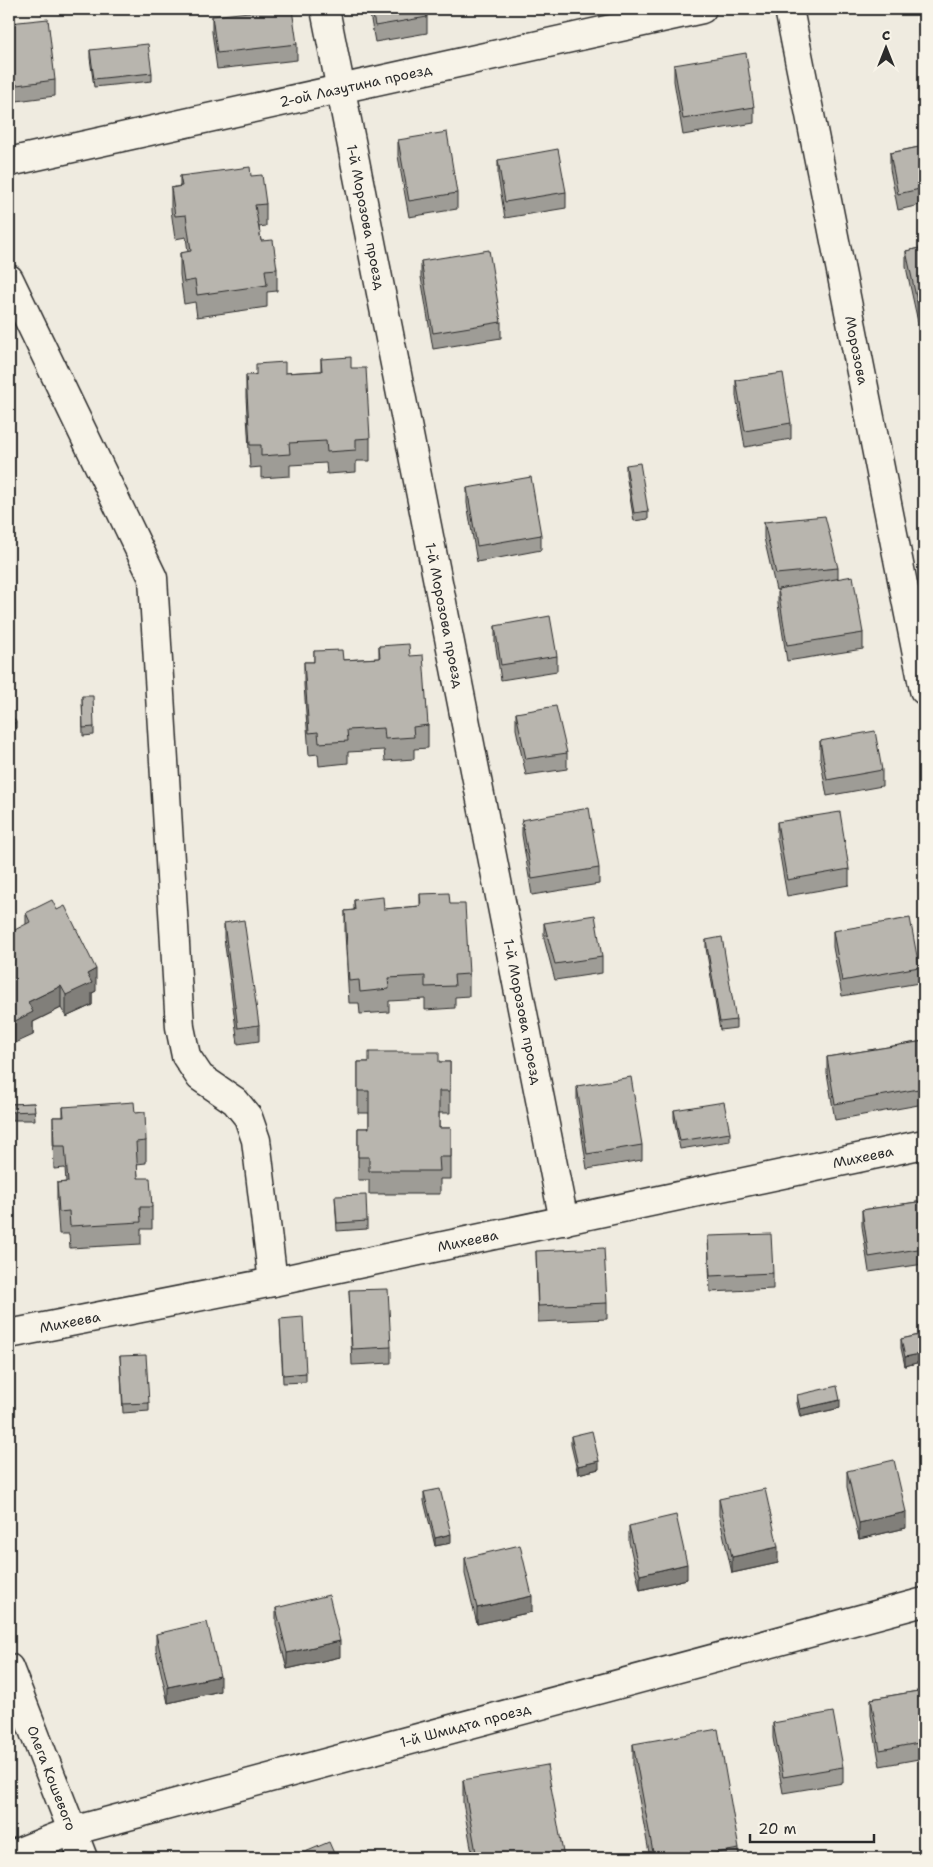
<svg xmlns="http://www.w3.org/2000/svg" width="933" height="1867" viewBox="0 0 933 1867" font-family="'Shantell Sans',sans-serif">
	<rect width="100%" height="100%" fill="#efebe0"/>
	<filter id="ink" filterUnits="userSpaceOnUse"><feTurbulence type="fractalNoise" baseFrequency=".02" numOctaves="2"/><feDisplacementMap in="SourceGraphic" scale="10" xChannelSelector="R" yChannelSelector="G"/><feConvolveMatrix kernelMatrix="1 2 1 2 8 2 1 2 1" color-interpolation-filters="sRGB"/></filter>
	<g filter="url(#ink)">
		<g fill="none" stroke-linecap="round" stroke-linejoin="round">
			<defs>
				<g id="minor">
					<path id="s1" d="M325 9 564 1221"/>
					<path id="s2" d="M789 9 924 690"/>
					<path id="s3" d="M9 162 702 9"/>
					<path d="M9 279 153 578 180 1027 186 1056 200 1077 235 1101 248 1117 256 1140 273 1282"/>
					<path id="s4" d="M9 1334 273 1282 924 1144"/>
					<path id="s5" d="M9 1668 83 1858"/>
					<path id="s6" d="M9 1856 72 1831 924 1602"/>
				</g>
			</defs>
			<use href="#minor" stroke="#2b2b2b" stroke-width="31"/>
			<use href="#minor" stroke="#f7f3e8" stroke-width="28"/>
		</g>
		<path fill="#9e9c96" stroke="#2b2b2b" d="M369 9H425L427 17V33L375 42Z
			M212 16 297 44V60L217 69 212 32Z
			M9 23 55 80V96L9 102Z
			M90 50 152 73V81L94 87 90 58Z
			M674 65 754 107V123L683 135 674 81Z
			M398 140 457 193V209L409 217 398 156Z
			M924 146V204L898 210 890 169V153Z
			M498 160 566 192V208L505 218 498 176Z
			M180 176H251L266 204V226L259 227 261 241 277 269V291L267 292V307L197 317 195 302 184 304 180 275V253L188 252 186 237 175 239 171 210V188L180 186Z
			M924 247 918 322 906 267V251Z
			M421 261 501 322V338L433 349 421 277Z
			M321 359 351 368 370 438V461H356V472L327 474 326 463 290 465V476L261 478V467L250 468 246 397V375L321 371Z
			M736 380 791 423V439L745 447 736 396Z
			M626 465 648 511V519L634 521 626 474Z
			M467 488 541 535V550L477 562 467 503Z
			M764 522 838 568V579L863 633V649L787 661 778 604V590H776L764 538Z
			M495 626 557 656V671L501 680 495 642Z
			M379 646 410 656 428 725V748L414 749V759L385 761 384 750 348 752V763L319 766 318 754 309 755 304 685V662H314V651L343 660 379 658Z
			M82 696 94 727V735L83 736Z
			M516 713 567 753V769L526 775 516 729Z
			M820 741 882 770V786L827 796 820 757Z
			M522 820 599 868V884L532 895 522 835Z
			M777 822 849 869V885L787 896 777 838Z
			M420 894 450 904 469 974V996L455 997V1008L425 1010V999L389 1001V1012L360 1014 359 1003H349L345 933V911L354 910V900L384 909 420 906Z
			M26 913 96 991 92 993V1005L66 1017 61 1008 33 1022V1035L26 925Z
			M224 923 259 1025V1041L238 1044 224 938Z
			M544 923 602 957V973L555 980 544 939Z
			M833 931 919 967V983L842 996 833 947Z
			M706 940 736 1020V1028L720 1030 706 948Z
			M924 1041V1104L835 1120 827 1073V1057Z
			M358 1062H450V1113H439V1128H451V1179H440V1194H369V1180H358V1128H369V1113H358Z
			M577 1086 642 1145V1160L587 1169 577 1102Z
			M34 1103 35 1120H9V1104Z
			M63 1107 135 1113 146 1141V1163L137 1164 138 1178 152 1207V1229H141V1244L70 1248 69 1234H59L57 1205V1183L66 1182 65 1168 54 1169 53 1140V1117H63Z
			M674 1110 730 1133V1141L680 1149 674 1118Z
			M335 1196 367 1221V1229L337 1231Z
			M924 1201V1264L869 1272 862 1226V1210Z
			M708 1236 773 1273V1289L710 1292Z
			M536 1251 607 1303V1319L538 1322Z
			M349 1290 391 1347V1363L352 1365Z
			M280 1319 306 1373V1382L283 1383Z
			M924 1334V1361L905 1366 901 1348V1339Z
			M120 1356 149 1403V1411L123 1413Z
			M797 1395 840 1408 800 1417 797 1404Z
			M571 1436 599 1469 578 1474 571 1445Z
			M847 1471 906 1528 859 1539 847 1487Z
			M424 1492 451 1543 435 1546 424 1501Z
			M719 1499 778 1563 732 1573 719 1515Z
			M629 1526 687 1579 640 1590 629 1542Z
			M465 1558 532 1612 477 1624 465 1574Z
			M276 1608 340 1657 287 1669 276 1624Z
			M156 1634 220 1691 168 1703 156 1650Z
			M924 1690V1758L880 1766 871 1715V1699Z
			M773 1723 843 1767V1783L783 1793 773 1738Z
			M633 1744 739 1849V1858H650L633 1766Z
			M463 1780 564 1858H473L463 1803Z"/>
		<path fill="#817f7a" stroke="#2b2b2b" d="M924 305V321L918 322V306Z
			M16 722V730L9 734V726Z
			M96 969V991L92 993V1005L66 1017V995L87 974Z
			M61 986V1008L33 1022V1035L9 1046V1024L28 1002Z
			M924 1353V1361L905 1366V1357Z
			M840 1400V1408L800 1417V1409Z
			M599 1461V1469L578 1474V1466Z
			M906 1512V1528L859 1539V1523Z
			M451 1534V1543L435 1546V1538Z
			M778 1547V1563L732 1573V1557Z
			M687 1564V1579L640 1590V1575Z
			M532 1596V1612L477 1624V1608Z
			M340 1641V1657L287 1669V1653Z
			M220 1676V1691L168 1703V1687Z"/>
		<path fill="#b8b5ae" stroke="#2b2b2b" d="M277 9H292L297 44 217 53 212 16Z
			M372 9H425L427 17 375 26Z
			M48 19 55 80 9 86V23Z
			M148 44 152 73 94 79 90 50Z
			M746 53 754 107 683 119 674 65Z
			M447 132 457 193 409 201 398 140Z
			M924 146V188L898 194 890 153Z
			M558 149 566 192 505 202 498 160Z
			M250 167 251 176 262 175 266 204 255 205 261 241 273 240 277 269 265 270 267 285 197 295 195 280 184 282 180 253 191 251 186 215 175 216 171 188 182 186 180 176Z
			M924 247V305L918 306 906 251Z
			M489 250 501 322 433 333 421 261Z
			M351 357V368H366L370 438 356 439V450L327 452 326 441 289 443 290 454 261 456V445H250L246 375H256V364L285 362V373L322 371 321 359Z
			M783 373 791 423 745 431 736 380Z
			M640 463 648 511 634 513 626 465Z
			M531 477 541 535 477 546 467 488Z
			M825 516 838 568 776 574 764 522Z
			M853 576 863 633 787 645 778 589Z
			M550 616 557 656 501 665 495 626Z
			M409 644 410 656 423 655 428 725 413 727 414 737 385 739 384 728 347 730 348 741 319 743 318 732 309 733 304 662H314V651L342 650 343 660 380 658 379 646Z
			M82 696H93L94 727 83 728Z
			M556 706 567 753 526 759 516 713Z
			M9 710 16 722 9 726Z
			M875 731 882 770 827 780 820 741Z
			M589 808 599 868 532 879 522 820Z
			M840 812 849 869 787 880 777 822Z
			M449 893 450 904H465L469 974 454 975 455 986 425 987V976L388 978 389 989 360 992 359 980 349 981 345 911 355 910 354 900 383 897 384 909 421 906 420 894Z
			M52 900 57 910 65 906 96 969 87 974 92 983 66 995 61 986 28 1002 33 1012 9 1024V933L30 922 26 913Z
			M595 915 602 957 555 964 544 923Z
			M910 918 919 967 842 981 833 931Z
			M244 920 259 1025 238 1028 224 923Z
			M722 937 736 1020 720 1022 706 940Z
			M924 1041V1088L835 1104 827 1057Z
			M369 1052H439V1062H450V1091H439V1128H451V1157H439L440 1171H369V1157H358V1128H369V1091H358V1062H369Z
			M631 1077 642 1145 587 1154 577 1086Z
			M134 1102 135 1113 145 1112 146 1141 136 1142 138 1178H150L152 1207H140L141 1222 70 1226 69 1211 59 1212 57 1183 68 1182 65 1146H54L53 1117H64L63 1107Z
			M724 1102 730 1133 680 1141 674 1110Z
			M34 1103 35 1111 9 1112V1104Z
			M366 1195 367 1221 337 1223 335 1196Z
			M924 1201V1248L869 1257 862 1210Z
			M771 1234 773 1273 710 1276 708 1236Z
			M604 1248 607 1303 538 1306 536 1251Z
			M388 1289 391 1347 352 1349 349 1290Z
			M303 1317 306 1373 283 1375 280 1319Z
			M924 1334V1353L905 1357 901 1339Z
			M146 1355 149 1403 123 1404 120 1356Z
			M837 1386 840 1400 800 1409 797 1395Z
			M592 1431 599 1461 578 1466 571 1436Z
			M894 1460 906 1512 859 1523 847 1471Z
			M440 1489 451 1534 435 1538 424 1492Z
			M765 1489 778 1547 732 1557 719 1499Z
			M676 1515 687 1564 640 1575 629 1526Z
			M520 1545 532 1596 477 1608 465 1558Z
			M329 1595 340 1641 287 1653 276 1608Z
			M207 1622 220 1676 168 1687 156 1634Z
			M924 1690V1742L880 1750 871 1699Z
			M833 1712 843 1767 783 1777 773 1723Z
			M718 1729 739 1849 688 1858H654L633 1744Z
			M547 1765 564 1858H477L463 1780Z
			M329 1842 336 1858H291Z"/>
	</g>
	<g text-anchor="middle" stroke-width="5" stroke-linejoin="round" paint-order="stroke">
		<g font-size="14" fill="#2b2b2b" stroke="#f7f3e8">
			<text dy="5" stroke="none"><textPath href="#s3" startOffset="355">2-ой Лазутина проезд</textPath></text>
			<text dy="5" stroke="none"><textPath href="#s1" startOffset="212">1-й Морозова проезд</textPath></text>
			<text dy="5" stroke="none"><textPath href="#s2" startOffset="348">Морозова</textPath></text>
			<text dy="5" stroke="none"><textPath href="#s1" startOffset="618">1-й Морозова проезд</textPath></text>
			<text dy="5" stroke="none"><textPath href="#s1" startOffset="1022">1-й Морозова проезд</textPath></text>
			<text dy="5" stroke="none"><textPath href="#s4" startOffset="872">Михеева</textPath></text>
			<text dy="5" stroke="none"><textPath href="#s4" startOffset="468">Михеева</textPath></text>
			<text dy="5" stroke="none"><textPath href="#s4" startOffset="62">Михеева</textPath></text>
			<text dy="5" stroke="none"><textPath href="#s6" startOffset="475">1-й Шмидта проезд</textPath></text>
			<text dy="5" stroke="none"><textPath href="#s5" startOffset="118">Олега Кошевого</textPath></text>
		</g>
	</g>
	<rect width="933" height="1867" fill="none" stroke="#f7f3e8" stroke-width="30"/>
	<rect x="15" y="15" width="903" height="1837" fill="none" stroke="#2b2b2b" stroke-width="2" filter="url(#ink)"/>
	<g transform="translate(886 48)" stroke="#f7f3e8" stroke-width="4" paint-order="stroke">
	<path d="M0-4L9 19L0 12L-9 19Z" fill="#2b2b2b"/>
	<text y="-8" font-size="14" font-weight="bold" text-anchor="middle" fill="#2b2b2b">С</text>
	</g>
	<path d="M750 1834v8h124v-8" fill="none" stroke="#2b2b2b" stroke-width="2.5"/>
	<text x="758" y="1834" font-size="15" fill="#2b2b2b" stroke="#f7f3e8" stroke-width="4" paint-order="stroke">20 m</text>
</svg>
